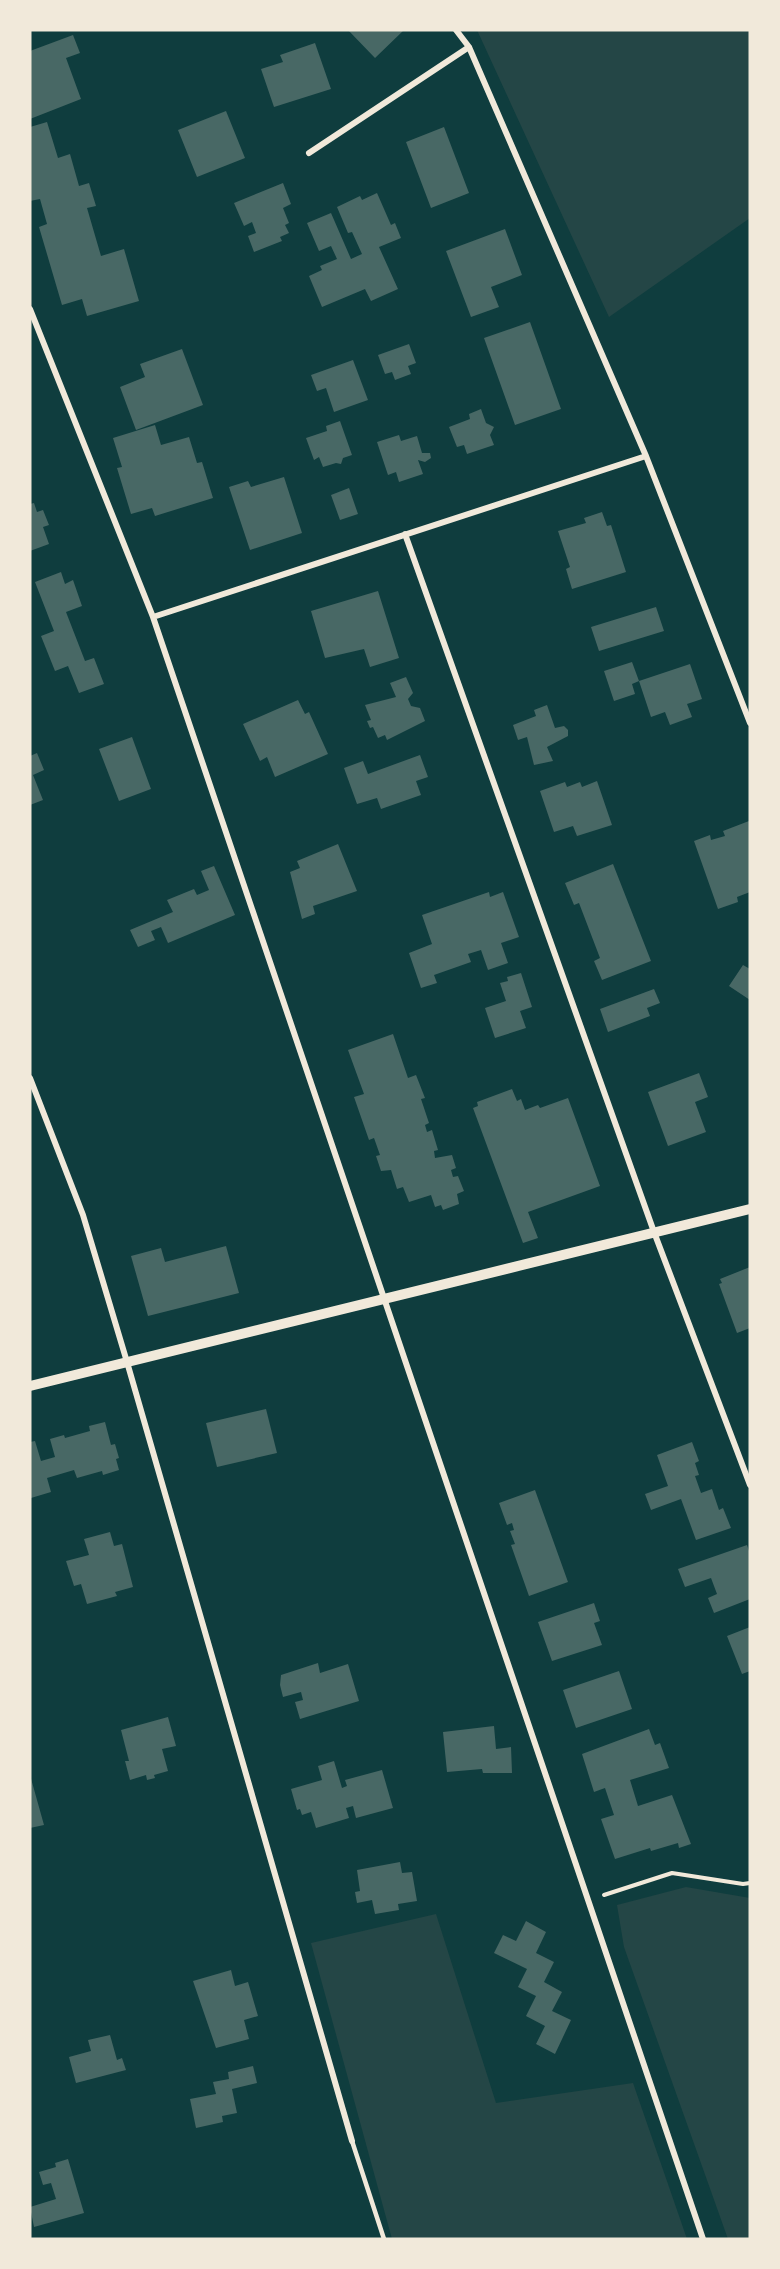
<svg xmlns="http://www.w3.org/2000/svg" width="780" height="2269" viewBox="0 0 780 2269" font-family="Ubuntu,sans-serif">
	<rect width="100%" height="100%" fill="#0f3d3e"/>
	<path fill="#244646" d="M477 30H750V218L609 317Z
		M686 1887 750 1898V2239H728L624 1947 617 1905Z
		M436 1914 496 2103 633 2083 687 2239H392L311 1943Z"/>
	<path fill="#486865" d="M348 30H404L375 58Z
		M73 35 80 53 66 58 81 99 30 119V51Z
		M315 43 331 89 274 107 261 69 283 62 280 55Z
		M226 111 245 158 197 177 178 130Z
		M47 122 58 158 70 154 79 186 89 183 96 206 87 208 101 256 124 249 139 301 87 316 82 299 62 305 39 227 47 224 40 199 30 201V127Z
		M444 127 469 193 431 208 406 142Z
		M283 183 291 204 283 208 289 223 285 225 289 233 280 237 282 241 254 252 248 236 256 233 252 222 244 226 234 203Z
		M377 193 391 225 395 223 401 238 379 247 398 289 371 301 365 289 322 307 309 276 322 270 320 266 337 259 331 246 319 251 307 223 331 213 351 259 362 254 352 232 348 233 337 207 360 196 362 200Z
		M505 229 522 275 491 287 499 307 471 317 446 251Z
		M530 322 561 409 515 425 484 338Z
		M409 344 416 363 408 366 411 374 395 380 392 372 385 374 378 355Z
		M182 349 203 405 136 430 120 387 145 377 140 364Z
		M353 360 368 400 334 412 326 388 317 391 311 375Z
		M481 409 486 423 494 427 490 435 494 445 467 454 464 445 457 447 449 427 470 419 469 414Z
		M340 421 352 455 343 458 341 464 336 463 323 467 319 457 314 460 306 438 327 431 326 426Z
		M155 425 161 445 189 437 197 463 202 462 213 498 155 516 152 508 131 514 117 468 122 467 113 438Z
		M399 435 401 441 417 436 422 453H430L431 458 425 462 418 460 423 474 399 482 396 472 388 475 377 442Z
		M284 477 302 533 250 550 229 487 248 481 251 487Z
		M349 488 358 514 340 520 331 495Z
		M34 503 37 512 43 510 49 525 43 527 49 544 30 551V504Z
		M602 512 607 526 611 525 626 572 572 589 566 569 570 567 558 531 586 523 584 518Z
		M61 572 65 584 73 580 82 606 66 612 85 661 94 658 104 684 79 693 68 666 55 671 41 636 54 631 35 582Z
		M378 591 399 658 370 667 364 649 325 658 311 611Z
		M656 607 664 631 599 651 591 627Z
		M632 662 639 681 690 664 702 699 687 704 692 717 670 725 665 712 651 717 639 681 632 684 635 694 614 701 604 671Z
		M406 677 413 693 408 699 411 706 420 708 425 721 387 740 385 735 378 738 373 727 370 728 367 721 371 720 365 705 396 697 390 683Z
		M298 700 305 714 309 712 328 754 275 777 267 757 260 761 243 724Z
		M547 705 555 728 564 726 568 730V736L547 747 553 761 534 765 527 737 518 740 513 725 536 716 534 710Z
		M132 737 151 789 119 801 99 749Z
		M37 753 44 770 33 775 43 800 30 805V756Z
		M420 755 428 777 416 781 421 795 381 809 377 798 357 804 344 768 363 761 368 774Z
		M597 781 612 825 577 836 573 826 554 832 540 791 565 782 567 787 580 782 582 787Z
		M749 821 750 892 737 897 738 902 718 909 694 841 710 835 711 840 725 836 723 831Z
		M338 844 357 891 313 906 315 914 302 919 290 872 300 868 297 861Z
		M613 864 651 961 602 980 594 961 600 958 579 903 574 905 565 883Z
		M214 866 235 915 168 943 161 927 151 931 155 940 138 947 130 930 173 912 167 900 194 889 197 895 209 890 201 871Z
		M489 892 490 897 503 892 519 937 501 943 508 963 488 970 481 950 468 954 471 962 434 975 437 983 421 988 409 953 432 944 422 915Z
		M743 965 750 969V1000L729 986Z
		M521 973 532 1007 520 1011 526 1028 495 1038 485 1008 506 1001 500 983 508 981 507 977Z
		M654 989 660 1003 647 1008 650 1016 608 1032 600 1009Z
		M393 1034 408 1078 416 1075 425 1098 421 1099 429 1123 425 1125 427 1132 432 1130 438 1150 434 1151 435 1158 452 1155 456 1168 451 1170 453 1177 458 1176 464 1191 457 1194 459 1204 443 1210 441 1205 435 1207 431 1195 409 1202 403 1187 397 1189 391 1170 381 1171 376 1156 380 1155 374 1138 369 1140 354 1097 364 1094 348 1050Z
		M699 1073 708 1097 695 1102 706 1132 668 1146 648 1092Z
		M512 1089 517 1101 521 1099 525 1110 538 1105 540 1108 568 1098 600 1186 528 1212 538 1238 523 1243 473 1108 478 1106 477 1102Z
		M226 1246 239 1293 148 1316 131 1256 161 1248 165 1262Z
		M750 1267V1328L737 1333 719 1284 722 1283 720 1279Z
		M266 1409 277 1453 217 1467 206 1423Z
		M105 1422 111 1445 115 1444 119 1458 116 1459 119 1470 103 1475 102 1471 77 1478 74 1470 47 1478 51 1492 31 1498 30 1442 35 1441 41 1461 55 1457 50 1439 64 1435 65 1438 90 1431 89 1426Z
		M692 1442 699 1461 695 1463 699 1475 695 1476 701 1493 712 1489 719 1510 723 1508 731 1528 696 1540 681 1499 651 1510 645 1494 668 1486 657 1455Z
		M535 1490 568 1582 529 1596 511 1545 515 1544 510 1531 514 1530 512 1523 507 1525 499 1503Z
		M110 1532 114 1546 122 1544 133 1587 115 1592 117 1596 87 1604 81 1584 74 1586 66 1561 89 1555 84 1539Z
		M747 1545 750 1554V1599L714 1613 708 1598 717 1594 711 1578 685 1587 678 1569Z
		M594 1603 600 1621 594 1623 602 1645 552 1661 538 1622Z
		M750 1627V1671L742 1674 727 1636Z
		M318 1663 320 1673 348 1664 359 1701 300 1719 295 1702 303 1700 301 1692 283 1697 280 1685 281 1675Z
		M619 1671 632 1709 576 1728 563 1690Z
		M168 1717 176 1746 162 1749 168 1771 154 1775 155 1778 147 1780 146 1775 130 1780 125 1761H129L121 1730Z
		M494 1726 496 1749 511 1747 512 1773H483L482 1769 447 1772 443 1732Z
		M649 1729 655 1745 660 1743 669 1768 630 1780 638 1806 672 1795 691 1844 679 1848 678 1843 651 1851 650 1848 615 1859 601 1819 614 1815 605 1788 594 1792 582 1754Z
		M334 1761 342 1788 347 1786 345 1780 382 1770 393 1808 356 1818 353 1806 346 1808 349 1818 316 1828 311 1812 302 1815 300 1809 297 1810 291 1789 322 1780 318 1766Z
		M30 1775 44 1825 30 1828Z
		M400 1862 402 1873 412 1872 417 1901 398 1904 399 1910 375 1914 372 1900 357 1903 355 1892 360 1891 357 1870Z
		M526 1921 546 1932 536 1953 554 1962 544 1982 562 1992 552 2011 571 2020 555 2054 536 2044 545 2026 526 2016 536 1996 518 1987 527 1969 494 1953 503 1935 516 1941Z
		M231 1970 235 1986 248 1982 258 2016 244 2020 249 2039 216 2048 193 1981Z
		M110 2035 117 2060 122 2058 126 2070 76 2083 69 2057 91 2051 88 2040Z
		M253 2066 257 2083 232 2089 237 2113 222 2116 223 2122 196 2128 190 2099 216 2094 213 2082 229 2079 228 2072Z
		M68 2159 84 2213 34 2227 30 2207 56 2199 51 2183 43 2185 39 2172 56 2167 55 2163Z"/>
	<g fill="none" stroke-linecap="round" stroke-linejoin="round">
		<path stroke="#f1e9da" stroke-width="4" d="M604 1895 672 1873 743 1884 750 1883"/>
		<path stroke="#f1e9da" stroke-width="4.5" d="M352 2141 384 2239"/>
		<path stroke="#f1e9da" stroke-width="6" d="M456 30 469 47 646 456 750 723
			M309 153 469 47
			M30 309 153 617 703 2239
			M405 534 654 1232 750 1485
			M153 617 646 456
			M30 1078 83 1215 127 1362 352 2141"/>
		<path stroke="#f1e9da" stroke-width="10" d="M30 1386 750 1209"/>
	</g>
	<rect width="780" height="2269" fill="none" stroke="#f1e9da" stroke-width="63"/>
</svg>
